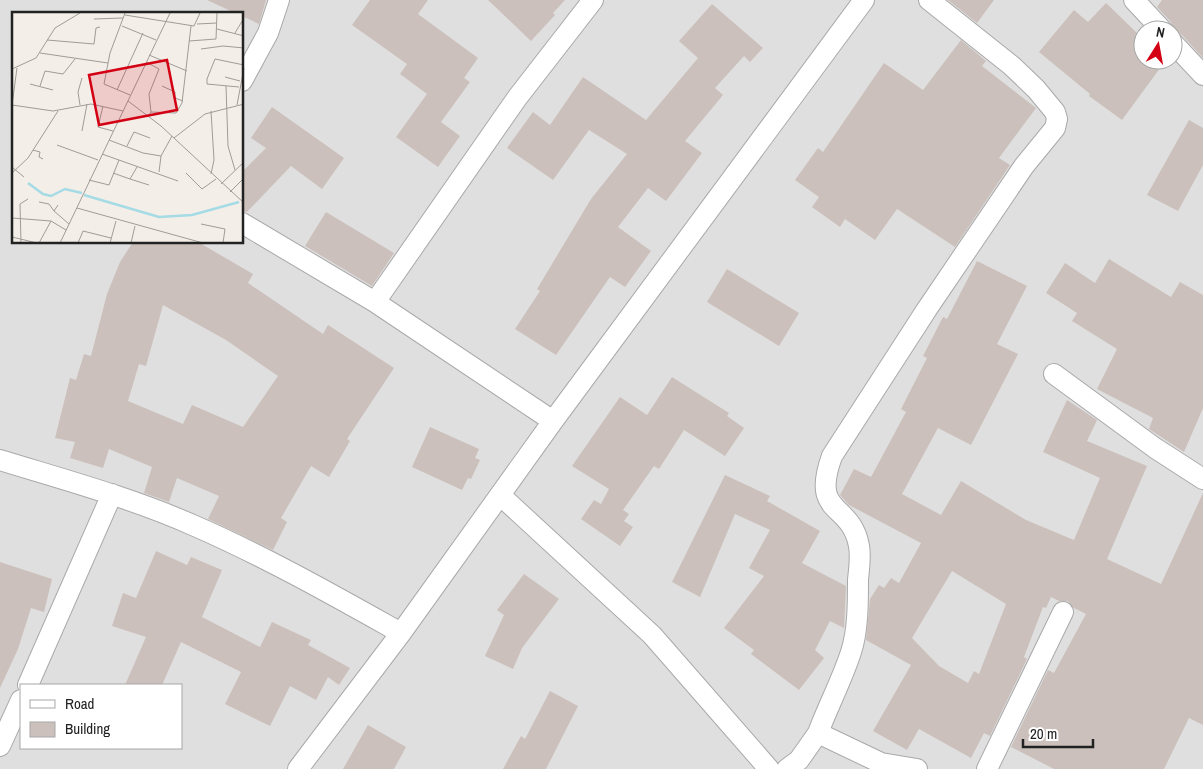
<svg xmlns="http://www.w3.org/2000/svg" width="1203" height="769" viewBox="0 0 1203 769" font-family="'Archivo Narrow',sans-serif">
	<rect width="100%" height="100%" fill="#f3eee8"/>
	<path fill="#e0dfdf" fill-rule="evenodd" d="M0 0H1203V769H0ZM14 14H242V242H14ZM1143 30H1173V60H1143ZM21 685H181V748H21Z"/>
	<path fill="#cbc0bb" fill-rule="evenodd" d="M207 0H266L259 24 242 16V14H237Z
		M370 0H428L418 14 478 58 464 78 470 82 441 122 460 136 438 167 396 137 427 94 400 74 407 64 352 25Z
		M488 0H565L553 13 555 15 531 41Z
		M948 0H994L977 23Z
		M1162 0H1203V58L1182 35 1173 31 1171 22 1157 7Z
		M1106 3 1137 33 1142 26 1146 30H1143V60H1166L1122 120 1089 96 1090 94 1039 52 1074 10 1088 22Z
		M712 4 763 48 750 62 744 56 715 88 723 95 685 141 702 153 666 201 648 188 618 227 651 251 625 287 610 277 556 355 515 329 540 291 537 289 591 199 627 154 589 130 553 180 507 148 533 112 550 125 583 77 646 120 698 58 679 41Z
		M961 40 986 61 982 66 1036 108 999 158 1010 165 955 247 897 209 875 240 845 219 840 227 812 207 819 197 795 180 818 148 823 152 884 63 923 90Z
		M272 107 344 158 322 189 291 166 247 212 242 211V172L266 148 251 138Z
		M1189 120 1203 128V165L1178 211 1147 195Z
		M326 212 394 253 372 286 305 246Z
		M133 242H198L253 274 248 283 323 334 328 325 394 368 347 439 350 441 329 477 311 466 281 518 287 522 273 550 208 519 219 496 177 478 169 502 144 493 152 467 109 449 103 468 70 458 75 442 55 438 70 378 76 380 84 354 91 356 107 294 120 262ZM163 305 226 340 278 376 243 427 192 405 183 424 128 401 139 364 146 366Z
		M1109 259 1171 297 1180 282 1203 295V408L1184 452 1149 429 1153 418 1097 389 1117 349 1072 321 1077 313 1046 293 1065 263 1095 283Z
		M977 261 1027 286 997 344 1018 354 971 445 938 428 902 494 941 515 961 481 1026 520 1074 540 1100 478 1043 452 1067 400 1097 420 1087 441 1147 466 1107 559 1161 584 1203 493V725L1189 718 1164 769H1054L1011 747 1048 670 1054 673 1086 614 1074 608 1068 601H1059L1051 597 1046 608 1043 607 1024 657 1027 659 990 736 984 733 971 758 919 729 907 750 873 731 911 665 866 640 870 599 879 585 884 588 891 578 899 583 921 543 849 505 840 495 854 469 871 477 906 412 901 409 927 358 923 356 943 317 947 319ZM952 571 1006 604 979 674 974 671 968 683 939 666 912 638Z
		M727 269 799 313 779 346 707 302Z
		M672 377 729 413 727 416 744 428 725 456 684 430 659 469 654 466 623 510 629 514 624 521 633 527 620 546 581 519 594 500 601 504 609 489 572 466 620 397 647 415Z
		M430 427 479 449 475 458 480 460 471 479 468 478 462 490 412 467Z
		M725 475 770 496 767 501 820 531 802 563 846 586 844 628 830 621 815 650 824 658 799 690 751 654 754 650 724 628 764 576 749 568 770 530 735 514 700 597 672 582Z
		M156 551 187 565 191 557 222 570 202 617 260 647 272 622 311 640 308 645 350 668 339 685 328 677 316 700 290 686 270 726 225 704 241 672 181 642 162 685H125L146 637 112 626 123 593 136 598Z
		M0 562 52 579 44 612 31 608 18 649 0 688Z
		M524 574 559 599 522 648 513 669 485 656 504 615 497 610Z
		M550 691 578 706 546 769H503L521 736 525 739Z
		M368 725 406 747 394 769H343Z"/>
	<g fill="none" stroke-linecap="round" stroke-linejoin="round">
		<defs>
			<path id="street" d="M1134 0 1162 30
				M1173 43 1203 75
				M242 81 268 33 279 0
				M242 223 375 302 553 421
				M375 302 517 98 593 0
				M1054 374 1155 448 1203 479
				M0 460C65 480 132 498 195 526 266 557 333 595 401 633
				M500 495 652 635 769 769
				M28 685 112 494
				M818 733C828 706 842 680 851 652 858 631 858 603 858 580 859 569 861 557 859 546 851 501 810 517 832 456L927 309 1024 166 1055 128 1057 119 1055 112 1036 89 1012 66 929 0
				M0 746 21 700
				M298 769 401 633 553 421 864 0
				M787 769 799 760 818 733 881 763 917 769
				M987 769 1063 612"/>
		</defs>
		<use href="#street" stroke="#a9a9a9" stroke-width="22"/>
		<use href="#street" stroke="#fff" stroke-width="20"/>
	</g>
	<g transform="translate(12 12)">
		<rect width="231" height="231" fill="#f3eee8"/>
		<path fill="none" stroke="#a5dbe4" stroke-width="2.5" d="M16 171 31 182 39 184 53 177 70 181M72 183 147 205 180 203 227 190"/>
		<path fill="none" stroke="#9f9c99" stroke-width="1" d="M113 1 98 41 92 72 118 83M113 3 182 14 188 1M82 7 111 6M185 12 205 11M110 14 144 28M205 17 232 24M223 21 232 6M35 28 82 32 84 16 88 15M177 29 204 27 205 1M189 37 211 34 232 36M28 41 96 51M137 43 175 59M134 50 147 57 137 82 139 100M0 57 24 46 43 16 68 1M213 65 228 69M18 72 41 78M28 74 33 59 51 62 63 47M150 74 163 80V86L171 89M214 74 216 134 223 158M227 75 195 72V67L203 47 232 53M105 78 131 21M116 89 149 114 232 191M0 93 41 99 79 92 111 99M0 93 5 56M68 93 66 80 70 66M225 93 232 56M91 94 86 115 101 119M137 103 139 100 164 101 170 91 179 14M70 119 75 92M162 126 193 102 232 92M97 128 131 141 149 144M45 133 86 148M115 134 122 120 138 126M21 138 28 140 27 145 31 147M90 142 166 169M0 155 12 165M147 160 149 144 160 124M0 161 16 146 46 99M101 161 118 167 125 155M174 161 190 177 204 167M199 162 202 148 199 99M118 167 137 173M77 168 97 173 107 148M209 172 232 150M218 180 232 166M27 190 37 192 42 199M46 193 42 199 57 212M65 196 191 231M0 206 39 209 54 218M189 212 213 217 211 231M0 225 25 231M9 231 8 192 16 187M27 231 39 209M48 231 158 1M66 231 71 219 99 226M98 231 104 209M119 231 123 214"/>
		<path fill="#d40013" fill-opacity="0.15" stroke="#d40013" stroke-width="2.5" d="M155 48 165 98 87 113 77 63Z"/>
		<rect width="231" height="231" fill="none" stroke="#222" stroke-width="2.5"/>
	</g>
	<rect x="20" y="684" width="162" height="65" fill="#ffffff" stroke="#a7a7a7"/>
	<rect x="30" y="700" width="25" height="8" fill="#ffffff" stroke="#a7a7a7"/>
	<text x="65" y="709" font-size="15" fill="#222222">Road</text>
	<rect x="30" y="722" width="25" height="15" fill="#cbc0bb" stroke="#a7a7a7"/>
	<text x="65" y="734" font-size="15" fill="#222222">Building</text>
	<g transform="translate(1158 45) rotate(11)"><circle r="24" fill="#ffffff" stroke="#a7a7a7"/>
	<path d="M0-4L9 19L0 12L-9 19Z" fill="#d40013"/>
	<text y="-8" font-size="14" font-weight="bold" text-anchor="middle" fill="#222222">N</text>
	</g>
	<path d="M1023 739v8h70v-8" fill="none" stroke="#222222" stroke-width="2.5"/>
	<text x="1030" y="739" font-size="15" fill="#222222" stroke="#ffffff" stroke-width="4" paint-order="stroke">20 m</text>
</svg>
